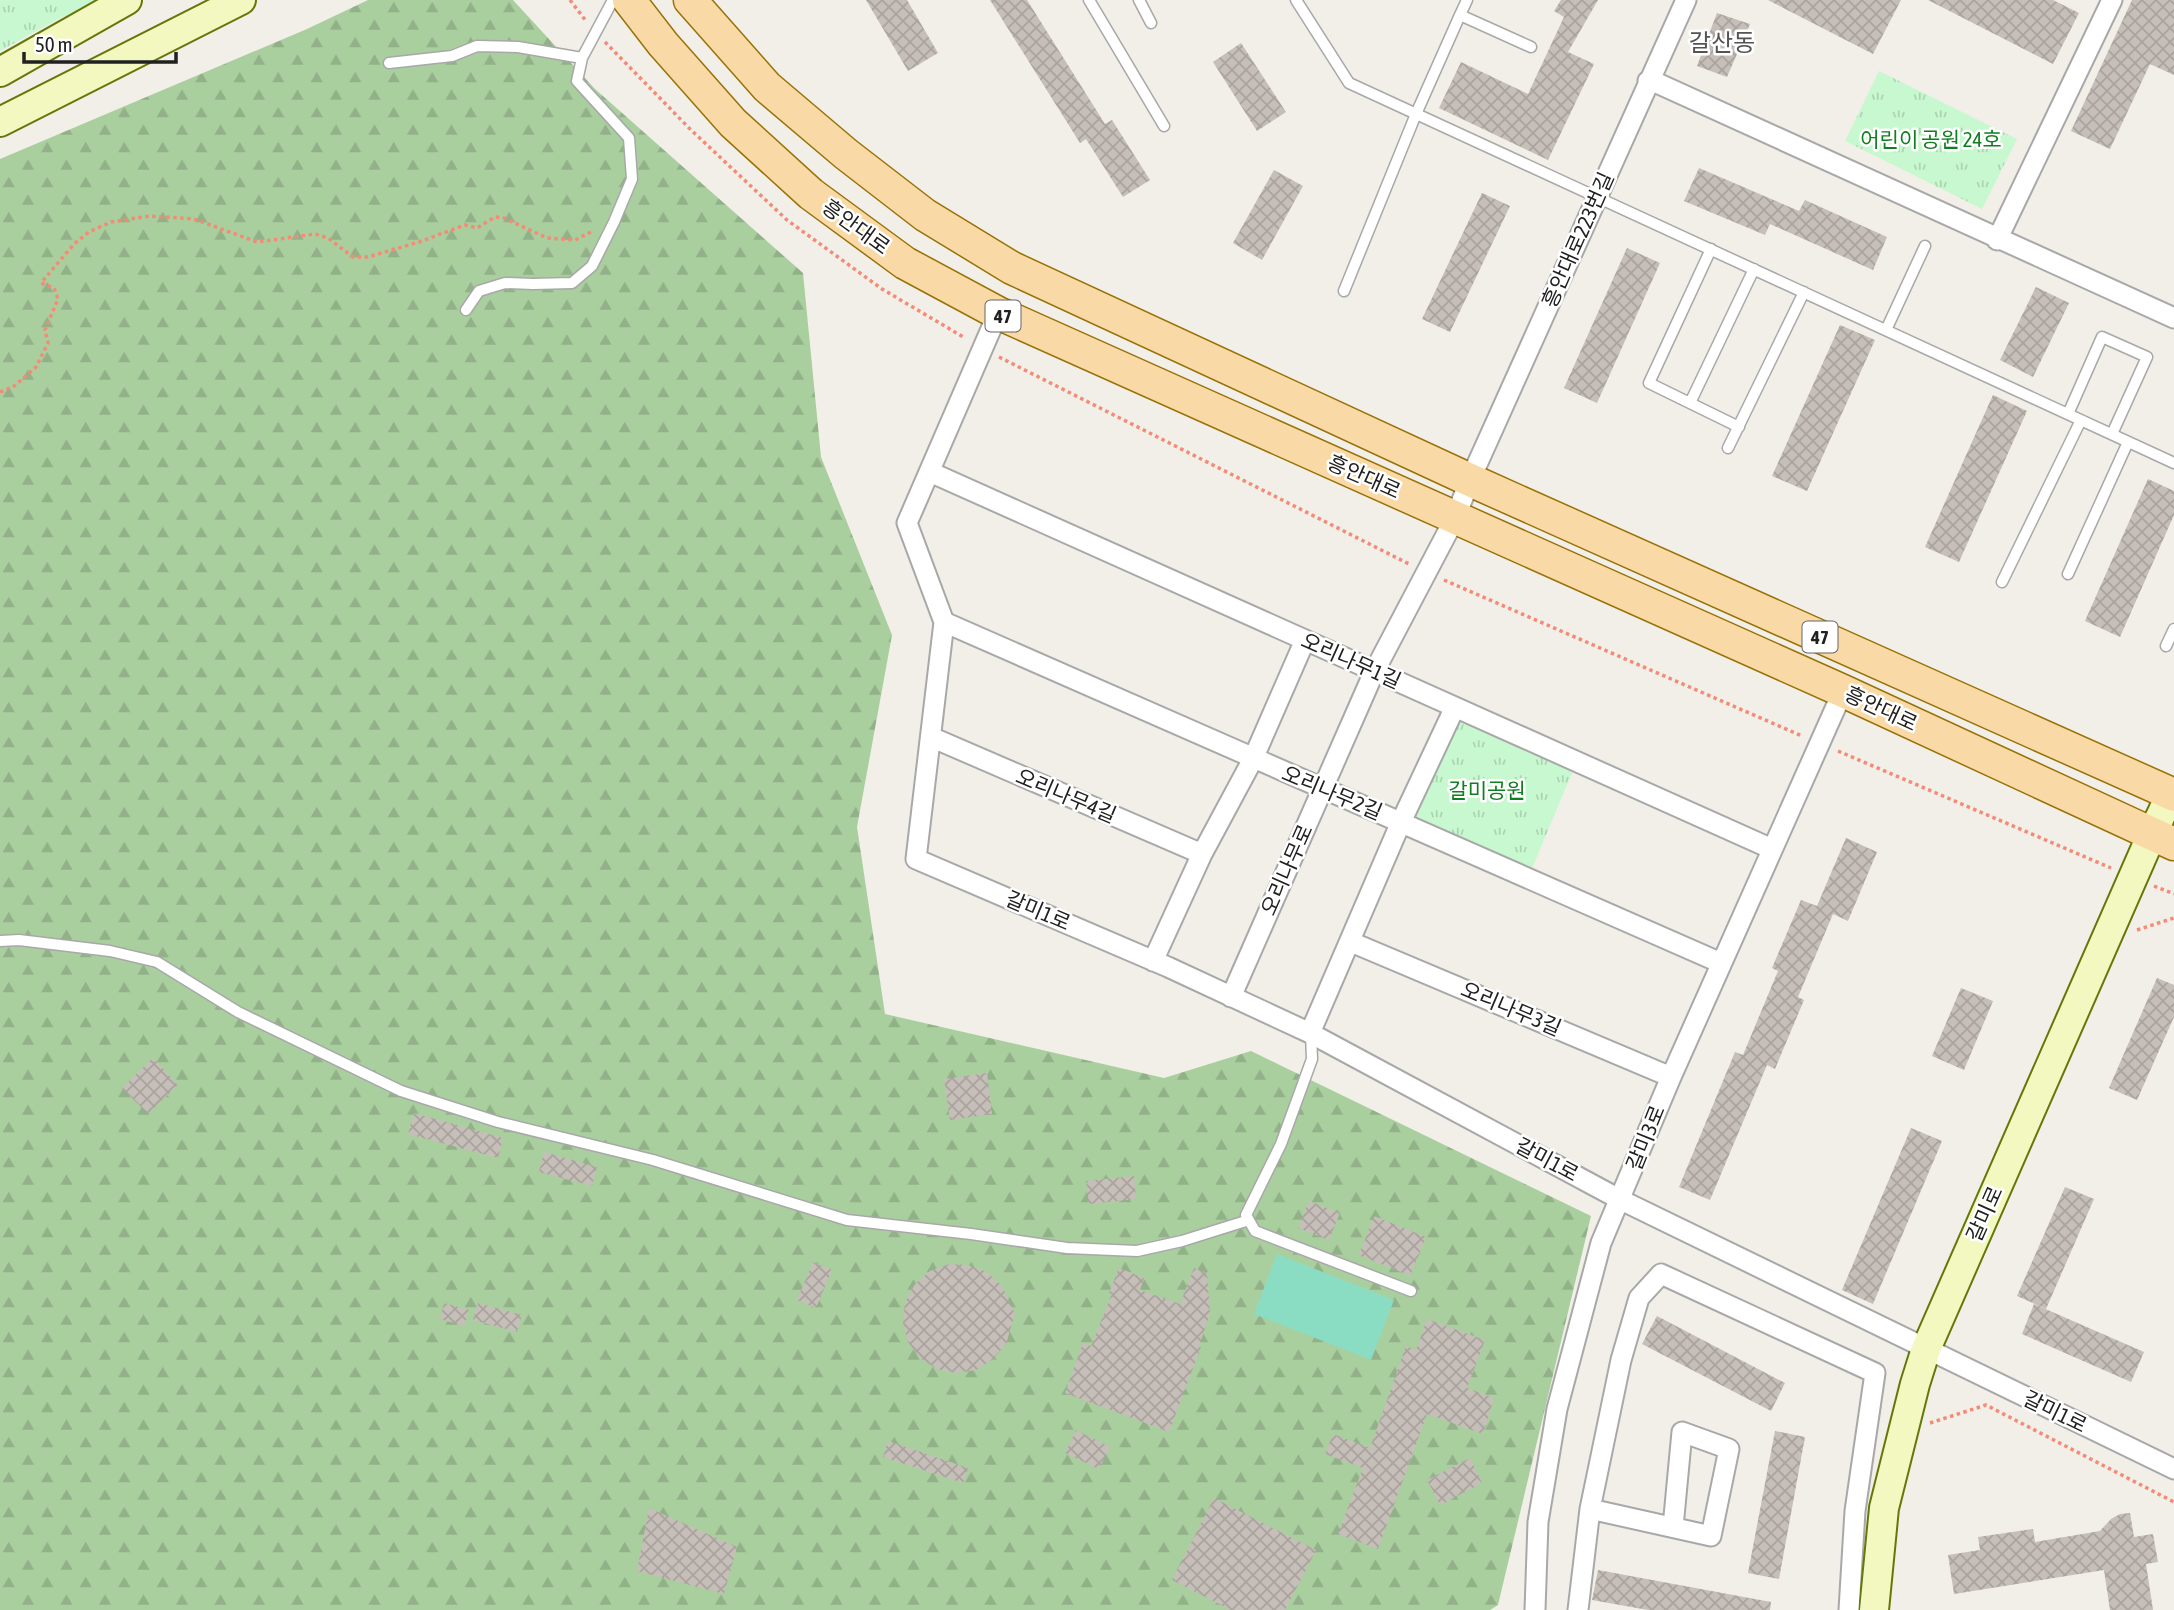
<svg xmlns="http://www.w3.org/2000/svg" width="2174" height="1610" viewBox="0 0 2174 1610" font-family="'Asap Condensed','Noto Sans KR',sans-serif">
	<defs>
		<pattern id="forest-firs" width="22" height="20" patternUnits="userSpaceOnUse" patternTransform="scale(1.75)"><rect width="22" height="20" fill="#aacf9f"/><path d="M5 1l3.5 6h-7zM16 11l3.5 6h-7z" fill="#92b189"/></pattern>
		<pattern id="park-tufts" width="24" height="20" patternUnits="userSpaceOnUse" patternTransform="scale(1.75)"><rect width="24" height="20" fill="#c8f8cf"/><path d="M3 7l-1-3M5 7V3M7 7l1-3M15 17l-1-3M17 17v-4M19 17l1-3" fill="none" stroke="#acd4b1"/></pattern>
		<pattern id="building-cross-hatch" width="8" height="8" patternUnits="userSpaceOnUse" patternTransform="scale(1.75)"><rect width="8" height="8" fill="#c6beb8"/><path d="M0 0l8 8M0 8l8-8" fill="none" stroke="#aaa39e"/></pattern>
	</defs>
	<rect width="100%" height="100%" fill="#f1efe8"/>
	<path fill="url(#forest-firs)" d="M368 0H513L595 89 803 273 821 457 892 635 857 827 885 1014 1164 1078 1251 1051 1591 1216 1498 1605 1490 1610H0V159L307 29Z"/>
	<path fill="url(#park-tufts)" d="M0 0H108L91 10 62 17 0 51Z
		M1879 71 2017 139 1982 209 1845 141Z
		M1455 707 1577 761 1528 878 1401 822Z"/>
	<path fill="#8addc2" d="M1277 1254 1394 1300 1371 1360 1254 1314Z"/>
	<path fill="url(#building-cross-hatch)" d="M866 0H907L938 53 908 71Z
		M990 0H1027L1105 124 1112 120 1150 180 1123 197 1086 139 1080 143Z
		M1561 0H1598L1568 52 1594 64 1548 160 1439 108 1461 62 1528 94 1564 17 1554 11Z
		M1768 0H1901L1873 54Z
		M1928 0H2053L2079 13 2053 64Z
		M2132 0H2174V75L2150 64 2110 149 2071 131Z
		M1717 13 1750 24 1727 77 1697 66Z
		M1241 43 1286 112 1257 131 1213 62Z
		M1699 168 1799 211 1805 200 1887 237 1873 270 1770 224 1765 235 1684 201Z
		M1274 170 1303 186 1262 260 1233 243Z
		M1482 193 1510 206 1450 332 1422 319Z
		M1627 248 1660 263 1597 403 1564 388Z
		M2036 287 2069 303 2033 377 2000 360Z
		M1840 325 1875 340 1807 491 1772 476Z
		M1993 395 2027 411 1959 562 1925 547Z
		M2148 479 2174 491V515L2120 637 2085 621Z
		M1846 838 1877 852 1848 921 1833 914 1798 997 1804 1000 1775 1069 1767 1065 1710 1200 1679 1187 1735 1052 1743 1055 1778 971 1772 968 1801 900 1817 906Z
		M2157 978 2174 985V1017L2137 1100 2109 1088Z
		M1961 988 1993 1001 1964 1070 1932 1056Z
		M153 1058 178 1085 148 1114 122 1088Z
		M987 1073 992 1114 950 1120 944 1079Z
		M414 1113 503 1138 498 1158 408 1134Z
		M1911 1128 1942 1141 1873 1304 1842 1290Z
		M544 1152 597 1167 592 1186 539 1172Z
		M1134 1176 1136 1199 1089 1204 1086 1181Z
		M2065 1187 2094 1199 2046 1309 2017 1296Z
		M1309 1201 1340 1213 1329 1240 1298 1228Z
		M1374 1216 1426 1237 1410 1276 1359 1255Z
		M813 1262 832 1270 816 1308 797 1300Z
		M949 1264 968 1265 987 1272 1002 1286 1015 1314 1006 1344 993 1359 976 1370 956 1373 937 1369 920 1358 908 1342 903 1322 905 1302 915 1284 930 1271Z
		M1119 1268 1144 1278 1140 1290 1180 1304 1194 1268 1207 1273 1210 1314 1199 1346 1201 1347 1169 1432 1065 1393 1083 1343 1091 1346 1112 1294 1109 1293Z
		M444 1303 469 1310 464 1326 440 1319Z
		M478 1303 522 1315 517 1332 473 1320Z
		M2034 1304 2144 1352 2131 1382 2022 1334Z
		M1657 1316 1785 1383 1771 1411 1642 1344Z
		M1427 1319 1485 1340 1467 1388 1494 1398 1483 1434 1427 1414 1378 1549 1338 1534 1363 1468 1325 1454 1333 1434 1370 1448 1406 1346 1416 1350Z
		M1076 1430 1110 1447 1099 1469 1065 1453Z
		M1775 1431 1805 1437 1779 1579 1748 1573Z
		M888 1441 968 1468 963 1483 883 1457Z
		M1470 1458 1482 1483 1440 1505 1427 1480Z
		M1214 1498 1316 1550 1285 1610H1231L1172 1580Z
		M649 1508 737 1547 724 1594 637 1571Z
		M2130 1513 2134 1537 2153 1534 2158 1562 2146 1564 2153 1610H2110L2104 1570 1954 1594 1948 1555 1980 1550 1978 1537 2033 1529 2035 1542 2100 1531 2111 1519 2120 1514Z
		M1598 1570 1771 1602 1770 1610H1648L1592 1600Z"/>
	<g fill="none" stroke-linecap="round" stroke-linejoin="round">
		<defs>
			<path id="lane" d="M1089 0 1164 126
				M1139 0 1151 23
				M1296 0 1349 83 2174 463
				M1460 15 1467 0
				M389 63 452 56 477 46 518 47 582 58
				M1711 249 1649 383 1739 427
				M1344 291 1416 114 1460 15 1531 47
				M466 310 479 291 505 283 533 284 572 283 592 266 614 222 632 179 629 138 577 81 582 58 613 0
				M1886 330 1925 246
				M1690 403 1754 269
				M2068 414 2102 337 2147 357 2112 434
				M1728 448 1804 292
				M2068 574 2128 442
				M2002 582 2081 420
				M2166 646 2174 629
				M0 941 19 940 110 951 157 962 238 1012 401 1091 498 1122 653 1160 847 1220 971 1234 1067 1248 1137 1251 1182 1241 1249 1220
				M1311 1034 1312 1059 1293 1111 1281 1144 1246 1215 1255 1231 1411 1291"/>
			<path id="street" d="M1648 81 1657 83 2174 318
				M1997 240 2112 0
				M998 313 907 523 944 622 916 859 1168 967 1310 1033 1621 1200 2174 1469
				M930 472 1772 849
				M944 622 1721 963
				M931 737 1202 854
				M1351 942 1671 1077
				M1153 961 1202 854 1253 759 1305 640
				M1231 997 1374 672 1455 518 1470 480 1686 0
				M1310 1033 1401 822 1455 707
				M1673 1527 1682 1432 1729 1449 1711 1536 1590 1509 1621 1360 1639 1298 1661 1274 1875 1373 1855 1511 1849 1610
				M1535 1610 1538 1522 1557 1409 1601 1243 1671 1077 1843 691
				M1578 1610 1590 1509"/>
			<path id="secondary" d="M0 72 127 0
				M0 122 241 0
				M1874 1610 1884 1508 1915 1384 1926 1349 2152 834 2171 794"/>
			<path id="primary" d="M629 0 663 44 733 123 811 194 905 263 998 313 1843 691 2174 844
				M690 0 767 87 846 154 925 215 1012 268 1470 480 2174 795"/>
		</defs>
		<use href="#lane" stroke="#a8a8a8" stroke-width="13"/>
		<use href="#street" stroke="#a8a8a8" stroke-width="23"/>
		<use href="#secondary" stroke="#657709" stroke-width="32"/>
		<use href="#primary" stroke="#997106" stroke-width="35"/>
		<path stroke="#f58a75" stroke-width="3.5" stroke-dasharray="3.5 3.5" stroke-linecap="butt" d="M570 0 586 21
			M605 42 690 129 787 220 882 289 965 338
			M999 357 1411 565
			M0 392 13 387 36 367 48 343 45 330 58 299 54 288 41 283 74 244 89 232 111 222 150 216 194 219 257 242 315 234 328 238 353 257H368L419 242 465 225 477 228 495 217 504 218 547 238 575 240 593 231
			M1444 580 1802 736
			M1838 751 2111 868
			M2154 886 2174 894
			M2137 930 2174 918
			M1930 1423 1986 1405 2174 1502"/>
		<use href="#lane" stroke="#fff" stroke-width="10"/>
		<use href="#street" stroke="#fff" stroke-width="19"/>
		<use href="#secondary" stroke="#f2f8c0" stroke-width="28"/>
		<use href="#primary" stroke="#f9daa6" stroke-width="32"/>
	</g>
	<g text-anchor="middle" stroke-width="5" stroke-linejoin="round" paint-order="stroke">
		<g fill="#fff" stroke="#646464" stroke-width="2">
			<rect x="985.5" y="300.5" width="35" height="31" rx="5"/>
			<rect x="1802.5" y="621.5" width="35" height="31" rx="5"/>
		</g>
		<g font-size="19" font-weight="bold" fill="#212121">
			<text x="1003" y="323">47</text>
			<text x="1820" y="644">47</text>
		</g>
		<g font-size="21" fill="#107f20" stroke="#fff">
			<text x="1931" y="147">어린이 공원 24호</text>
			<text x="1487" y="798">갈미공원</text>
		</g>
		<g font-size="21" fill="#212121" stroke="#fff">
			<text transform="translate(856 227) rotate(36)" y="7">흥안대로</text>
			<text transform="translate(1578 240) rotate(-66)" y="7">흥안대로223번길</text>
			<text transform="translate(1364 477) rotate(24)" y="7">흥안대로</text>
			<text transform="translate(1351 661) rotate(24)" y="7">오리나무1길</text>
			<text transform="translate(1881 709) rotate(25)" y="7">흥안대로</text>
			<text transform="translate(1332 793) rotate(23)" y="7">오리나무2길</text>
			<text transform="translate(1066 796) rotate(23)" y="7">오리나무4길</text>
			<text transform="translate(1287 870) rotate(-66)" y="7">오리나무로</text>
			<text transform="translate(1038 911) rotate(23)" y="7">갈미1로</text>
			<text transform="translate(1511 1009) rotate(23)" y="7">오리나무3길</text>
			<text transform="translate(1646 1138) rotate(-68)" y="7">갈미3로</text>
			<text transform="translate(1547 1160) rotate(28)" y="7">갈미1로</text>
			<text transform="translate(1985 1214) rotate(-66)" y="7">갈미로</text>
			<text transform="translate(2055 1412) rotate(26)" y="7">갈미1로</text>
		</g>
		<g font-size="24" fill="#545454" stroke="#fff">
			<text x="1722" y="51">갈산동</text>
		</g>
	</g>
	<path d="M24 52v10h152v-10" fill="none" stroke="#212121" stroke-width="3.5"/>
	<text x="35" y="52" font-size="21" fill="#212121" stroke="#ffffff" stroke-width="5" paint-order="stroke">50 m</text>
</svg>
